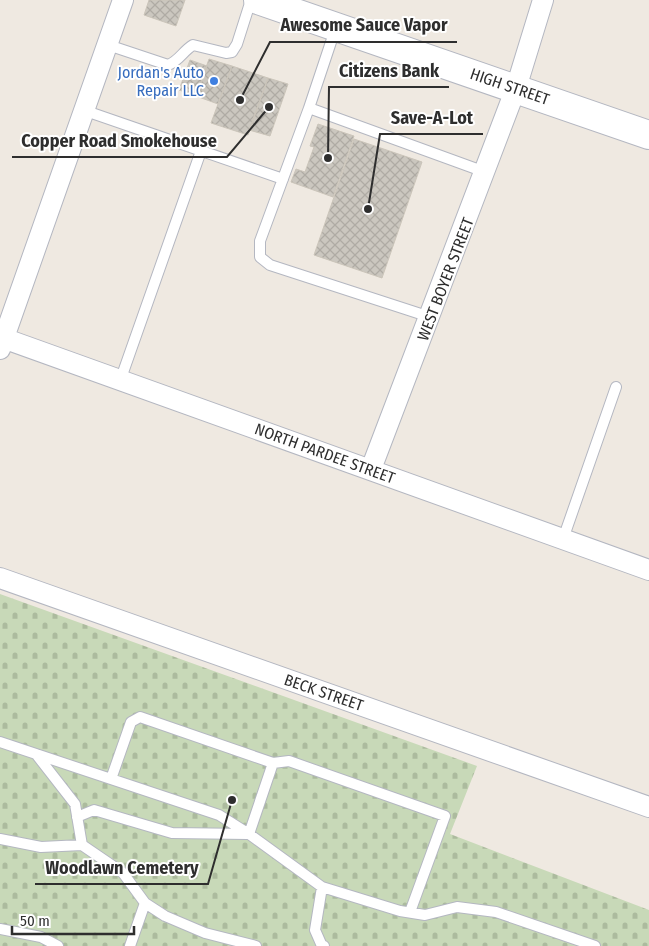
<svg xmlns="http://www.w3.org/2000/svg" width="649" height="946" viewBox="0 0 649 946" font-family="'Fira Sans Condensed',sans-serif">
	<defs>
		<pattern id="cemetery-stones" width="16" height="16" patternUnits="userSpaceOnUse" patternTransform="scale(1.25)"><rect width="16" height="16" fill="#c8d9b8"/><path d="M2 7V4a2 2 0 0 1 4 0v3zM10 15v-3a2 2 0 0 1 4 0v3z" fill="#acbb9e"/></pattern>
		<pattern id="building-cross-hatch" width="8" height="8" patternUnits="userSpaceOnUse" patternTransform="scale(1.25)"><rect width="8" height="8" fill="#cbc7bf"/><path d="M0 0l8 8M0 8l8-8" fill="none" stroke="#afaba4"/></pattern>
	</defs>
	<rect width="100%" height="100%" fill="#efe9e1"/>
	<path fill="url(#cemetery-stones)" d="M0 594 477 766 450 834 649 910V946H0Z"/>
	<path fill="url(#building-cross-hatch)" stroke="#cbc5ba" d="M149 0H185L176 26 144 15Z
		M209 59 232 66 218 104 196 96Z
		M190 60 207 66 196 96 179 90Z
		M232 66 268 78 248 135 211 123Z
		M268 78 288 84 270 136 249 130Z
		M318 124 354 136 333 197 291 182 296 169 305 172 314 147 310 146Z
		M354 139 422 162 382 278 314 255Z"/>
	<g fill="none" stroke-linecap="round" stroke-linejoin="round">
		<defs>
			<path id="lane" d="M336 27 309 108 485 172
				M108 45 168 65C179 61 183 51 193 45L226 53 232 52 237 44 251 0
				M309 108 260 241V257L270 265 430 317
				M83 110 283 179
				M120 381 201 151
				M563 539 616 387
				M0 742 111 779
				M77 817 94 810 172 833 248 834
				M249 834 219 815 111 779 131 722 140 717 273 763
				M0 839 41 847 82 845 75 804 36 754
				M82 845 123 873 145 903 165 916 205 933 256 946
				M322 887 249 834 273 763 289 761 445 816 410 912
				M0 929 41 937 58 946
				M130 946 145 903
				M324 946H322L315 930 322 887 400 911 425 915 457 907 496 912 595 946"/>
			<path id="street" d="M0 337 649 570
				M0 349 123 0
				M371 469 516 88 543 0
				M0 578 649 807"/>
			<path id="secondary" d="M258 0 649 135"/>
		</defs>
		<use href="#lane" stroke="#b4b7c1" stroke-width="12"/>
		<use href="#street" stroke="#b4b7c1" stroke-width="22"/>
		<use href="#secondary" stroke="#b4b7c1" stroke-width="30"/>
		<use href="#lane" stroke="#fff" stroke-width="10"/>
		<use href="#street" stroke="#fff" stroke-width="20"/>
		<use href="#secondary" stroke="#fff" stroke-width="28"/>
	</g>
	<circle fill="#3f7fe0" stroke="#fff" stroke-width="2" cx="214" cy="81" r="5"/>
	<g text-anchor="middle" stroke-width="4" stroke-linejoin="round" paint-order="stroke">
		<g font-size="16" fill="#366cbe" stroke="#fff" text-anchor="end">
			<text x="204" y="78">Jordan's Auto<tspan x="204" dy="18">Repair LLC</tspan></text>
		</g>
		<g font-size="16" fill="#2e2e2e" stroke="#fff">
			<text transform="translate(510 86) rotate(19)" y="6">HIGH STREET</text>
			<text transform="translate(445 279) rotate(-69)" y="6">WEST BOYER STREET</text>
			<text transform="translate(325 453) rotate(20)" y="6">NORTH PARDEE STREET</text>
			<text transform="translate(324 692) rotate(19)" y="6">BECK STREET</text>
		</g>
	</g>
	<path fill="none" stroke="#2e2e2e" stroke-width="2" d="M240 100L270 42H457M328 158L329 87H449M368 209L380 134H483M269 107L227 157H12M232 800L208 884H35"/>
	<g fill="#2e2e2e" stroke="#fff" stroke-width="2">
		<circle cx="240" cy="100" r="5"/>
		<circle cx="328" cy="158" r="5"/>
		<circle cx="368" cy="209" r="5"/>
		<circle cx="269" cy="107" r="5"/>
		<circle cx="232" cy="800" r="5"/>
	</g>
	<g font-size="18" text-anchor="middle" font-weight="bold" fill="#2e2e2e" stroke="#fff" stroke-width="4" stroke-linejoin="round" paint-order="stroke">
		<text x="364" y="31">Awesome Sauce Vapor</text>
		<text x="389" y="77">Citizens Bank</text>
		<text x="432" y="124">Save-A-Lot</text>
		<text x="119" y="147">Copper Road Smokehouse</text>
		<text x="122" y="874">Woodlawn Cemetery</text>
	</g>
	<path d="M12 926v8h122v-8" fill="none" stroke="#2e2e2e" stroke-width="2.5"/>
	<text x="20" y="926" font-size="15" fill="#2e2e2e" stroke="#ffffff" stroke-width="4" paint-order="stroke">50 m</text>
</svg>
